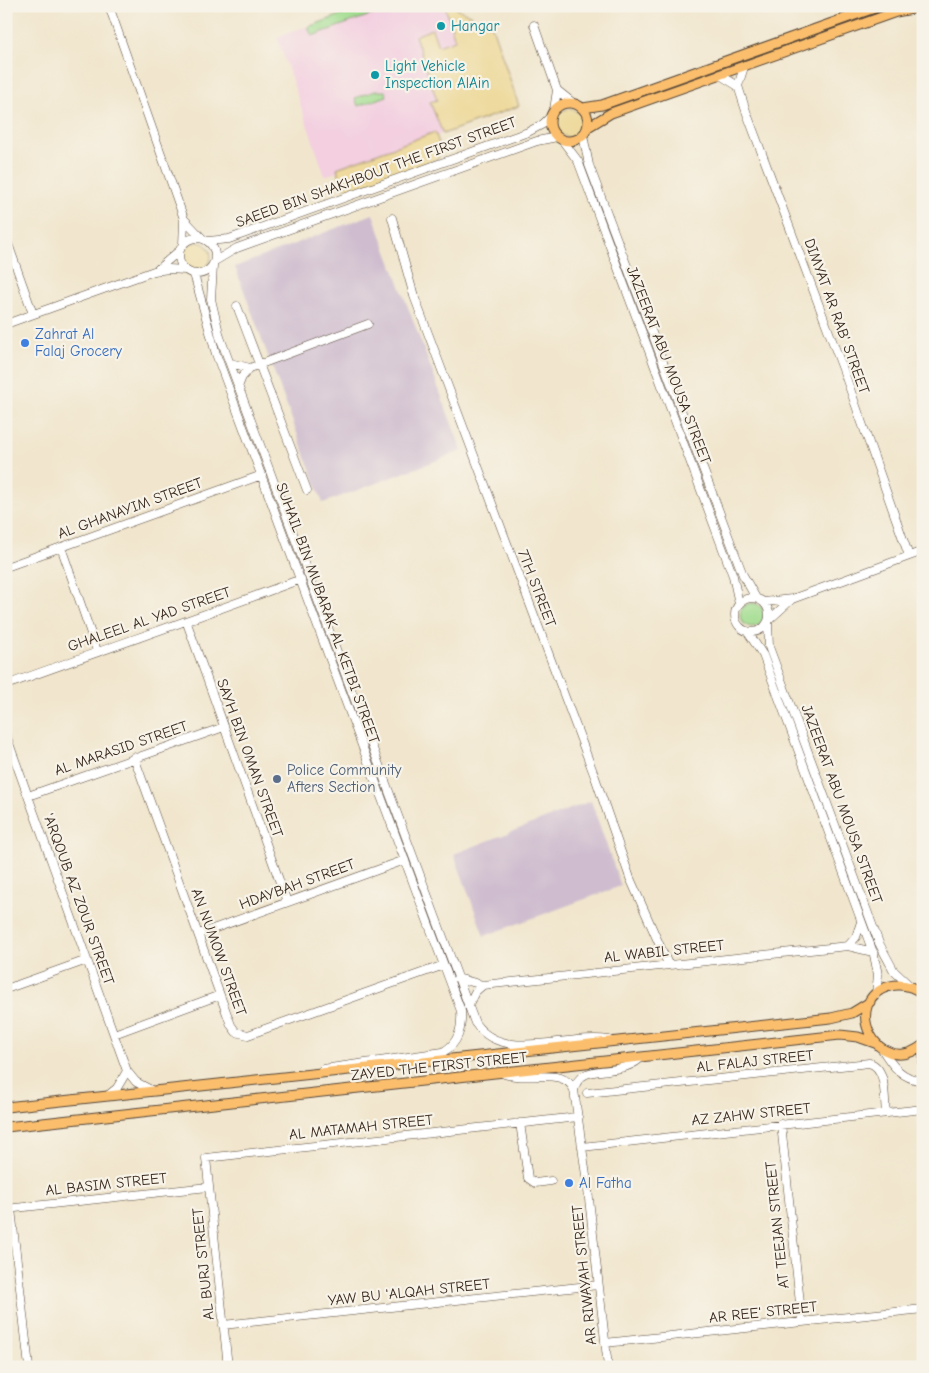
<svg xmlns="http://www.w3.org/2000/svg" width="929" height="1373" viewBox="0 0 929 1373" font-family="'Comic Neue',sans-serif">
	<rect width="100%" height="100%" fill="#f7f3e8"/>
	<filter id="ink" filterUnits="userSpaceOnUse"><feTurbulence type="fractalNoise" baseFrequency=".02" numOctaves="2"/><feDisplacementMap in="SourceGraphic" scale="10" xChannelSelector="R" yChannelSelector="G"/><feConvolveMatrix kernelMatrix="1 2 1 2 8 2 1 2 1" color-interpolation-filters="sRGB"/></filter>
	<filter id="wash" filterUnits="userSpaceOnUse"><feTurbulence type="fractalNoise" baseFrequency=".0096" numOctaves="4" result="noise"/><feDisplacementMap in="SourceGraphic" scale="20" xChannelSelector="R" yChannelSelector="G"/><feGaussianBlur stdDeviation="1.12" result="paint"/><feColorMatrix in="noise" values="0 0 0 0 0 0 0 0 0 0 0 0 0 0 0 0 0 1.4 0 .05"/><feComposite in="paint" operator="in"/></filter>
	<g filter="url(#wash)">
		<rect width="100%" height="100%" fill="#f1e6cd"/>
		<path fill="#f3cfe0" d="M364 6H452L519 106 325 176 277 37Z"/>
		<path fill="#cfbdcf" d="M373 214 462 451 323 503 235 267Z
			M591 801 621 886 484 936 454 854Z"/>
		<path fill="#a2dd90" stroke="#6e8457" d="M365 6H374L376 13 312 36 308 27Z
			M375 91H385L387 96 358 106 355 98Z
			M740 615a12 12 0 1 1 24 0a12 12 0 1 1-24 0Z"/>
		<path fill="#eeda9e" stroke="#94825e" d="M445 6H452L492 26 519 106 443 134 430 102 437 100 415 36 432 29 438 46 455 40Z
			M555 123a14 14 0 1 1 28 0a14 14 0 1 1-28 0Z
			M435 132 441 149 438 159 350 191 343 186 337 168Z
			M183 256a14 14 0 1 1 28 0a14 14 0 1 1-28 0Z"/>
	</g>
	<g filter="url(#ink)">
		<g fill="none" stroke-linecap="round" stroke-linejoin="round">
			<defs>
				<path id="minor" d="M109 6 184 219 203 239
					M534 25 557 90 554 110
					M744 67 738 86 746 111 844 372 909 556
					M720 75 738 86
					M557 90 572 102
					M583 135 589 165 743 575 756 598
					M562 140 578 161 733 576 739 604
					M392 218 414 296 595 777 630 878 668 964
					M6 238 33 314
					M179 256a18 18 0 1 1 36 0a18 18 0 1 1-36 0Z
					M208 241 229 239 528 132 543 124 550 117
					M183 245 184 221
					M215 261 237 248 537 141 557 137
					M213 266 211 299 220 337 475 1023C504 1064 566 1033 609 1040
					M158 269 180 250
					M194 274 216 354 461 1011C462 1028 459 1043 443 1052L323 1069
					M237 306 307 490
					M6 324 154 271 169 269 185 270
					M230 363 250 368
					M238 387 242 377 250 368 368 324
					M61 547 97 651
					M6 567 262 475
					M735 615a17 17 0 1 1 34 0a17 17 0 1 1-34 0Z
					M764 602 792 599 923 551
					M769 620 791 600
					M187 623 287 902
					M768 623 769 647 879 943 894 971 910 986
					M747 631 763 655 874 955 878 975 876 994
					M6 685C104 649 203 616 301 579
					M6 735 127 1071 136 1082 153 1091
					M134 757 220 995 231 1025 236 1032 248 1035 444 965
					M28 796 224 727
					M199 934 405 860
					M848 946 856 937 861 922
					M457 978 483 985 848 946 873 952
					M6 989 87 960
					M468 1006 475 992 483 985
					M114 1034 220 995
					M882 1049C892 1066 902 1079 923 1081
					M923 1052V1067
					M502 1073C525 1083 565 1066 574 1090L588 1190 608 1367
					M574 1090C579 1067 602 1073 620 1068 628 1067 635 1063 641 1058
					M587 1093 869 1063C887 1067 884 1098 886 1113
					M107 1096 117 1088 127 1071
					M520 1123 528 1178 535 1183 551 1181
					M781 1124 802 1322
					M582 1147 923 1109
					M6 1209 208 1187
					M11 1209 29 1367
					M223 1325 598 1285
					M605 1343 923 1309
					M228 1367 206 1158 578 1117"/>
				<path id="major" d="M550 122a19 19 0 1 1 38 0a19 19 0 1 1-38 0Z
					M583 108 602 105 880 6
					M588 127 611 113 896 12 923 7
					M923 994C913 986 903 983 890 986 839 1000 877 1081 923 1045
					M6 1107 831 1018 852 1013 870 1002
					M6 1127 840 1035 858 1037 875 1043"/>
			</defs>
			<use href="#minor" stroke="#564638" stroke-width="9"/>
			<use href="#major" stroke="#564638" stroke-width="11"/>
			<use href="#minor" stroke="#fff" stroke-width="8"/>
			<use href="#major" stroke="#fabe6d" stroke-width="9"/>
		</g>
	</g>
	<g fill="#0f9aa8" stroke="#f7f3e8" stroke-width="2">
		<circle cx="441" cy="26" r="5"/>
		<circle cx="375" cy="75" r="5"/>
	</g>
	<g fill="#3f7fe0" stroke="#f7f3e8" stroke-width="2">
		<circle cx="25" cy="343" r="5"/>
		<circle cx="569" cy="1183" r="5"/>
	</g>
	<circle fill="#5c6f8a" stroke="#f7f3e8" stroke-width="2" cx="277" cy="779" r="5"/>
	<g text-anchor="middle" stroke-width="4.5" stroke-linejoin="round" paint-order="stroke">
		<g font-size="15" fill="#0d838f" stroke="#f7f3e8" text-anchor="start">
			<text x="451" y="31">Hangar</text>
			<text x="385" y="71">Light Vehicle<tspan x="385" dy="17">Inspection AlAin</tspan></text>
		</g>
		<g font-size="15" fill="#3b2a1e" stroke="#f7f3e8">
			<text transform="translate(376 172) rotate(-20)" y="5">SAEED BIN SHAKHBOUT THE FIRST STREET</text>
			<text transform="translate(837 316) rotate(70)" y="5">DIMYAT AR RAB' STREET</text>
			<text transform="translate(669 365) rotate(69)" y="5">JAZEERAT ABU MOUSA STREET</text>
			<text transform="translate(130 508) rotate(-20)" y="5">AL GHANAYIM STREET</text>
			<text transform="translate(537 588) rotate(69)" y="5">7TH STREET</text>
			<text transform="translate(328 613) rotate(70)" y="5">SUHAIL BIN MUBARAK AL KETBI STREET</text>
			<text transform="translate(149 619) rotate(-19)" y="5">GHALEEL AL YAD STREET</text>
			<text transform="translate(121 748) rotate(-19)" y="5">AL MARASID STREET</text>
			<text transform="translate(250 758) rotate(70)" y="5">SAYH BIN OMAN STREET</text>
			<text transform="translate(842 804) rotate(70)" y="5">JAZEERAT ABU MOUSA STREET</text>
			<text transform="translate(297 884) rotate(-20)" y="5">HDAYBAH STREET</text>
			<text transform="translate(79 899) rotate(70)" y="5">'ARQOUB AZ ZOUR STREET</text>
			<text transform="translate(664 951) rotate(-6)" y="5">AL WABIL STREET</text>
			<text transform="translate(219 952) rotate(70)" y="5">AN NUMOW STREET</text>
			<text transform="translate(755 1061) rotate(-6)" y="5">AL FALAJ STREET</text>
			<text transform="translate(439 1066) rotate(-6)" y="5">ZAYED THE FIRST STREET</text>
			<text transform="translate(751 1114) rotate(-6)" y="5">AZ ZAHW STREET</text>
			<text transform="translate(361 1127) rotate(-6)" y="5">AL MATAMAH STREET</text>
			<text transform="translate(106 1184) rotate(-6)" y="5">AL BASIM STREET</text>
			<text transform="translate(777 1225) rotate(-96)" y="5">AT TEEJAN STREET</text>
			<text transform="translate(203 1264) rotate(-96)" y="5">AL BURJ STREET</text>
			<text transform="translate(584 1275) rotate(-96)" y="5">AR RIWAYAH STREET</text>
			<text transform="translate(409 1292) rotate(-6)" y="5">YAW BU 'ALQAH STREET</text>
			<text transform="translate(763 1312) rotate(-6)" y="5">AR REE' STREET</text>
		</g>
		<g font-size="15" fill="#366cbe" stroke="#f7f3e8" text-anchor="start">
			<text x="35" y="339">Zahrat Al<tspan x="35" dy="17">Falaj Grocery</tspan></text>
			<text x="579" y="1188">Al Fatha</text>
		</g>
		<g font-size="15" fill="#4e5e75" stroke="#f7f3e8" text-anchor="start">
			<text x="287" y="775">Police Community<tspan x="287" dy="17">Afters Section</tspan></text>
		</g>
	</g>
	<rect width="929" height="1373" fill="none" stroke="#f7f3e8" stroke-width="25"/>
</svg>
